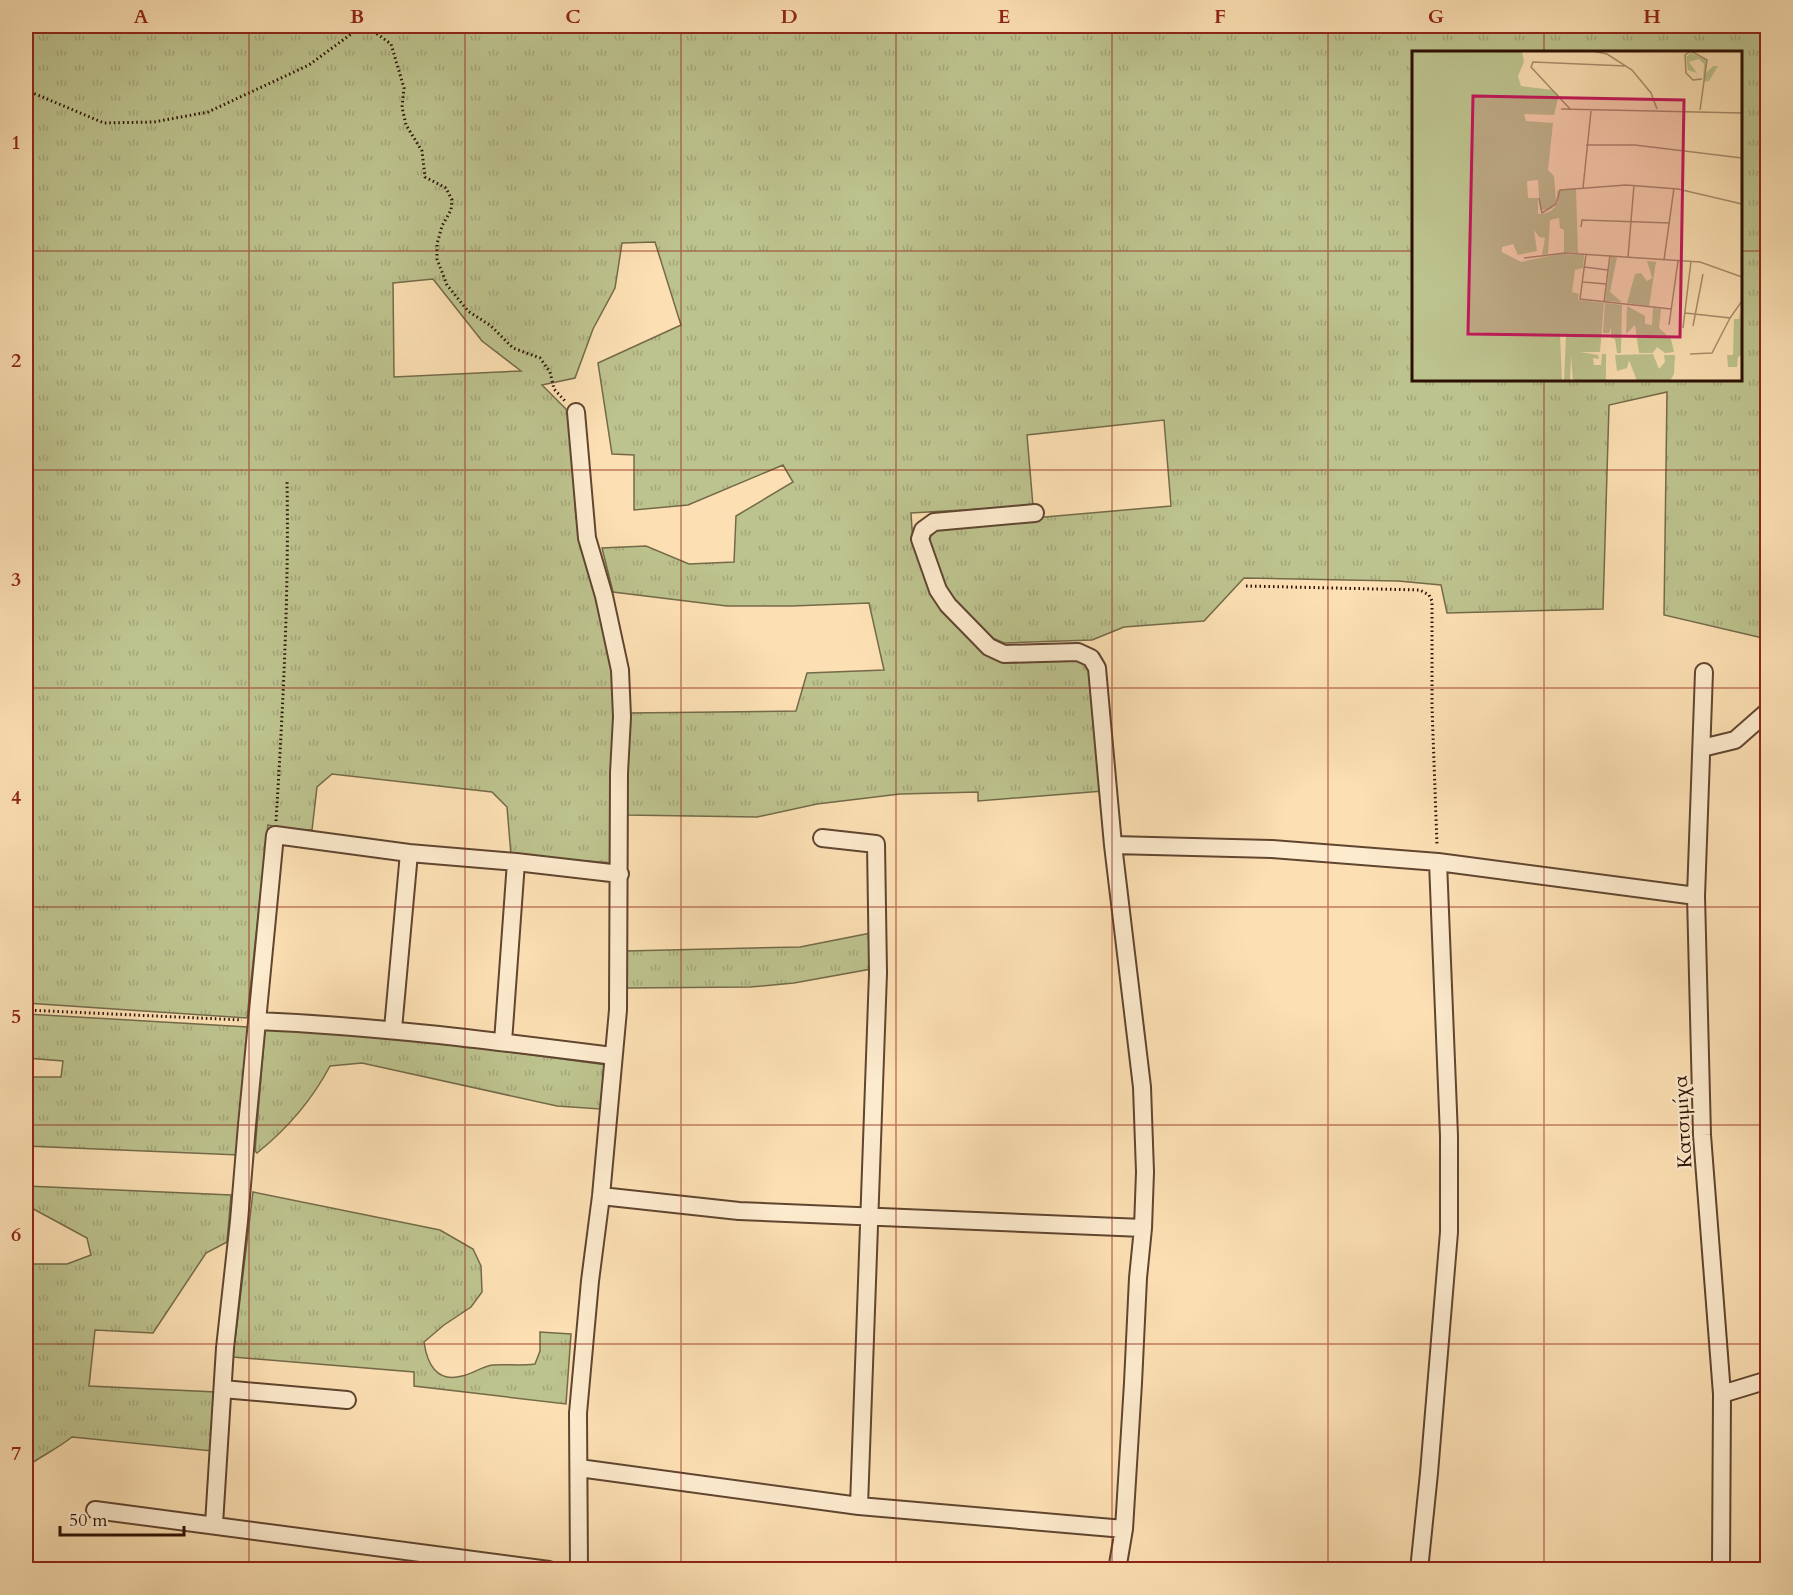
<svg xmlns="http://www.w3.org/2000/svg" width="1793" height="1595" viewBox="0 0 1793 1595" font-family="Cardo,serif">
	<defs>
		<pattern id="grass-tufts" width="24" height="20" patternUnits="userSpaceOnUse" patternTransform="scale(1.5)"><rect width="24" height="20" fill="#bdc38e"/><path d="M3 7l-1-3M5 7V3M7 7l1-3M15 17l-1-3M17 17v-4M19 17l1-3" fill="none" stroke="#a3a679"/></pattern>
	</defs>
	<rect width="100%" height="100%" fill="#fce0b3"/>
	<filter id="stains"><feTurbulence type="fractalNoise" baseFrequency=".00333" numOctaves="4"/><feColorMatrix values="0 0 0 0 .2 0 0 0 0 .09 0 0 0 0 .02 0 0 0 .5 -.17"/></filter>
	<radialGradient id="worn" r=".72"><stop offset=".6" stop-color="#630" stop-opacity="0"/><stop offset="1" stop-color="#630" stop-opacity=".3"/></radialGradient>
	<path fill="url(#grass-tufts)" stroke="#746a49" stroke-width="1.5" fill-rule="evenodd" d="M26 26H1767V639L1664 615 1667 392 1609 405 1603 609 1447 613 1441 585 1398 581 1244 578 1204 621 1124 627 1092 640 1004 643 986 635 952 604 931 551 930 537 940 526 1171 506 1164 420 1027 435 1033 506 911 513 913 544 937 604 999 657 1090 650 1103 791 978 801V792L900 794 817 804 757 817 626 815 629 713 796 711 807 673 884 670 869 603 792 606H727L613 592 602 548 646 546 689 564 734 562 736 516 793 482 783 465 688 505 634 510V455L612 454 598 363 681 325 655 242 622 243 615 288 593 329 575 378 542 385 569 412 576 518 601 607 613 676 614 723 612 863 511 855 507 807 492 792 332 774 317 787 312 830 284 829 268 825 247 1018 26 1003ZM1414 52H1740V380H1414ZM433 279 482 341 521 371 394 377 393 283Z
		M871 933V969L794 983 750 987 625 988 626 951 800 947Z
		M26 1014 248 1027 239 1155 26 1146V1077H61L63 1061 26 1058Z
		M265 1028 385 1035 607 1065 600 1109 557 1106 362 1063 330 1066C312 1100 287 1129 257 1153L255 1151Z
		M26 1186 231 1195 227 1242 206 1253 153 1333 95 1330 89 1386 216 1392 212 1451 72 1437C57 1449 41 1456 26 1467V1264H67L91 1255 87 1238 26 1205Z
		M253 1192 440 1230 473 1249 481 1266 482 1292 471 1307 444 1325 424 1342C427 1363 436 1383 462 1376 473 1374 482 1366 493 1365 507 1364 519 1366 535 1364L540 1351V1332L571 1334 566 1404 414 1386V1372L233 1357Z"/>
	<g fill="none" stroke-linecap="round" stroke-linejoin="round">
		<defs>
			<path id="minor" d="M576 412 587 538 604 596 620 670 622 717 619 773 618 1010 601 1196 590 1281 578 1413 579 1570
				M1035 513 934 522 923 530 920 539 938 590 948 605 989 647 1004 654 1078 652 1091 658 1097 668 1113 845 1142 1087 1145 1172 1143 1228 1138 1278 1133 1383 1124 1529 1117 1570
				M1704 672 1696 896 1702 1135 1722 1394 1721 1570
				M1702 748 1735 740 1768 711
				M822 838 876 844 878 973 859 1506
				M1113 845 1272 849 1438 862 1696 896
				M257 1021C377 1026 494 1041 613 1056
				M393 1029 409 853
				M503 1042 516 862
				M601 1196 739 1211 1143 1228
				M223 1389 347 1400
				M1722 1394 1768 1380
				M579 1468 859 1506 1124 1529
				M95 1510 549 1570
				M214 1524 225 1348 239 1221 247 1125 275 835 409 853 516 862 620 874
				M1419 1570 1429 1473 1449 1232V1136L1438 862"/>
		</defs>
		<use href="#minor" stroke="#604530" stroke-width="20"/>
		<path stroke="#2c1104" stroke-width="3" stroke-dasharray="1.5 3" stroke-linecap="butt" d="M372 26 376 33 391 44 404 88 402 107 406 125 422 151 425 177 446 188 452 200 451 210 442 226 437 244V259L447 285 468 311 491 326 513 348 540 358 550 372 554 389 565 401
			M908 26C938 32 966 31 996 26
			M26 90 104 123 154 122 208 112 309 65 362 26
			M1246 586 1420 590 1429 595 1432 601V707L1437 845
			M276 821C283 707 289 594 287 481
			M26 1010 242 1020"/>
		<use href="#minor" stroke="#fdebce" stroke-width="16"/>
	</g>
	<path fill="none" stroke="#8f2418" stroke-width="1.5" stroke-opacity="0.55" d="M249 26V1570M465 26V1570M681 26V1570M896 26V1570M1112 26V1570M1328 26V1570M1544 26V52M26 251H1414M1740 251H1768M1544 380V1570M26 470H1768M26 688H1768M26 907H1768M26 1125H1768M26 1344H1768"/>
	<g text-anchor="middle" stroke-width="4.5" stroke-linejoin="round" paint-order="stroke">
		<g font-size="20" fill="#2c1104" stroke="#fdebce">
			<text transform="translate(1682 1122) rotate(-93)" y="7">Κατσιμίχα</text>
		</g>
	</g>
	<g transform="translate(1412 51)">
		<rect width="330" height="330" fill="#fce0b3"/>
		<path d="M0 0H110L112 11 106 25 109 35 141 39 147 44 142 64 112 63 114 70 141 72 136 119 142 125 144 151 139 158 128 159 126 129 115 130 116 147H126V163H131L139 160 146 152 145 140 164 138 166 202 152 201V179L148 177 147 167 138 169 136 203 130 204 133 187 127 186 122 179 125 200 106 204 101 193 90 196V201L109 211 147 203 172 204 171 217 163 219 160 241 167 243 166 249 192 252 188 301H168L186 304 187 308 181 307 182 314H189L190 303H194V330H161L159 304 158 330H152L154 284 148 283 150 330H0ZM199 205 205 206 198 241 210 251 193 250ZM235 210 244 211 237 255 215 252 223 223 229 222 235 230 240 227ZM193 252 210 254 209 302H205L203 288 199 287V277L197 282H191ZM215 255 233 265V273L240 274 241 257 249 258 247 277 259 288 262 301 253 302 245 296 241 302H227L223 274 214 283ZM328 259 330 304 326 306 325 316H316L315 304H321L322 268H327ZM241 303 247 318 253 311 252 304H263L262 323 258 330H225L217 309 215 317 205 320 203 304Z" fill="#bdc38e"/>
		<path d="M279 2 294 9V22L301 15H306L297 30 291 31 292 13 287 8 277 11 285 22 276 19 274 6Z" fill="#bdc38e"/>
		<path fill="none" stroke="#a98d6d" stroke-width="1.5" d="M180 0 195 3 220 19 239 42 245 58M279 0 295 9 288 59M279 0 273 4 274 22 281 29 290 28M149 58 330 62M159 59 119 16 121 11 214 15M174 94H223L330 107M171 137 179 60M127 147 130 162 144 153 148 139 214 134 266 138 330 153M169 176 170 169 258 172M174 203 168 248 259 258M216 206 222 134M112 207 153 202 288 211 330 226M252 209 262 137M172 216 196 219M171 231 194 233M192 251 198 204M273 262 318 267 300 302 278 303M318 267 330 250M257 274 266 210M281 275 291 223M271 277 279 210"/>
		<path fill="#c2185b" fill-opacity="0.15" stroke="#c2185b" stroke-width="3" d="M61 45 272 49 268 286 56 283Z"/>
		<rect width="330" height="330" fill="none" stroke="#2c1104" stroke-width="3"/>
	</g>
	<rect width="1793" height="1595" fill="none" stroke="#fce0b3" stroke-width="66"/>
	<path d="M60 1526v9h124v-9" fill="none" stroke="#2c1104" stroke-width="3"/>
	<text x="69" y="1526" font-size="18" fill="#2c1104" stroke="#fdebce" stroke-width="4.5" paint-order="stroke">50 m</text>
	<rect x="33" y="33" width="1727" height="1529" fill="none" stroke="#8f2418" stroke-width="2"/>
	<g font-size="20" text-anchor="middle" font-weight="bold" fill="#8f2418">
		<text x="141" y="23">A</text>
		<text x="357" y="23">B</text>
		<text x="573" y="23">C</text>
		<text x="789" y="23">D</text>
		<text x="1004" y="23">E</text>
		<text x="1220" y="23">F</text>
		<text x="1436" y="23">G</text>
		<text x="1652" y="23">H</text>
		<text x="16" y="149">1</text>
		<text x="16" y="367">2</text>
		<text x="16" y="586">3</text>
		<text x="16" y="804">4</text>
		<text x="16" y="1023">5</text>
		<text x="16" y="1241">6</text>
		<text x="16" y="1460">7</text>
	</g>
	<rect width="100%" height="100%" filter="url(#stains)"/>
	<rect width="100%" height="100%" fill="url(#worn)"/>
</svg>
